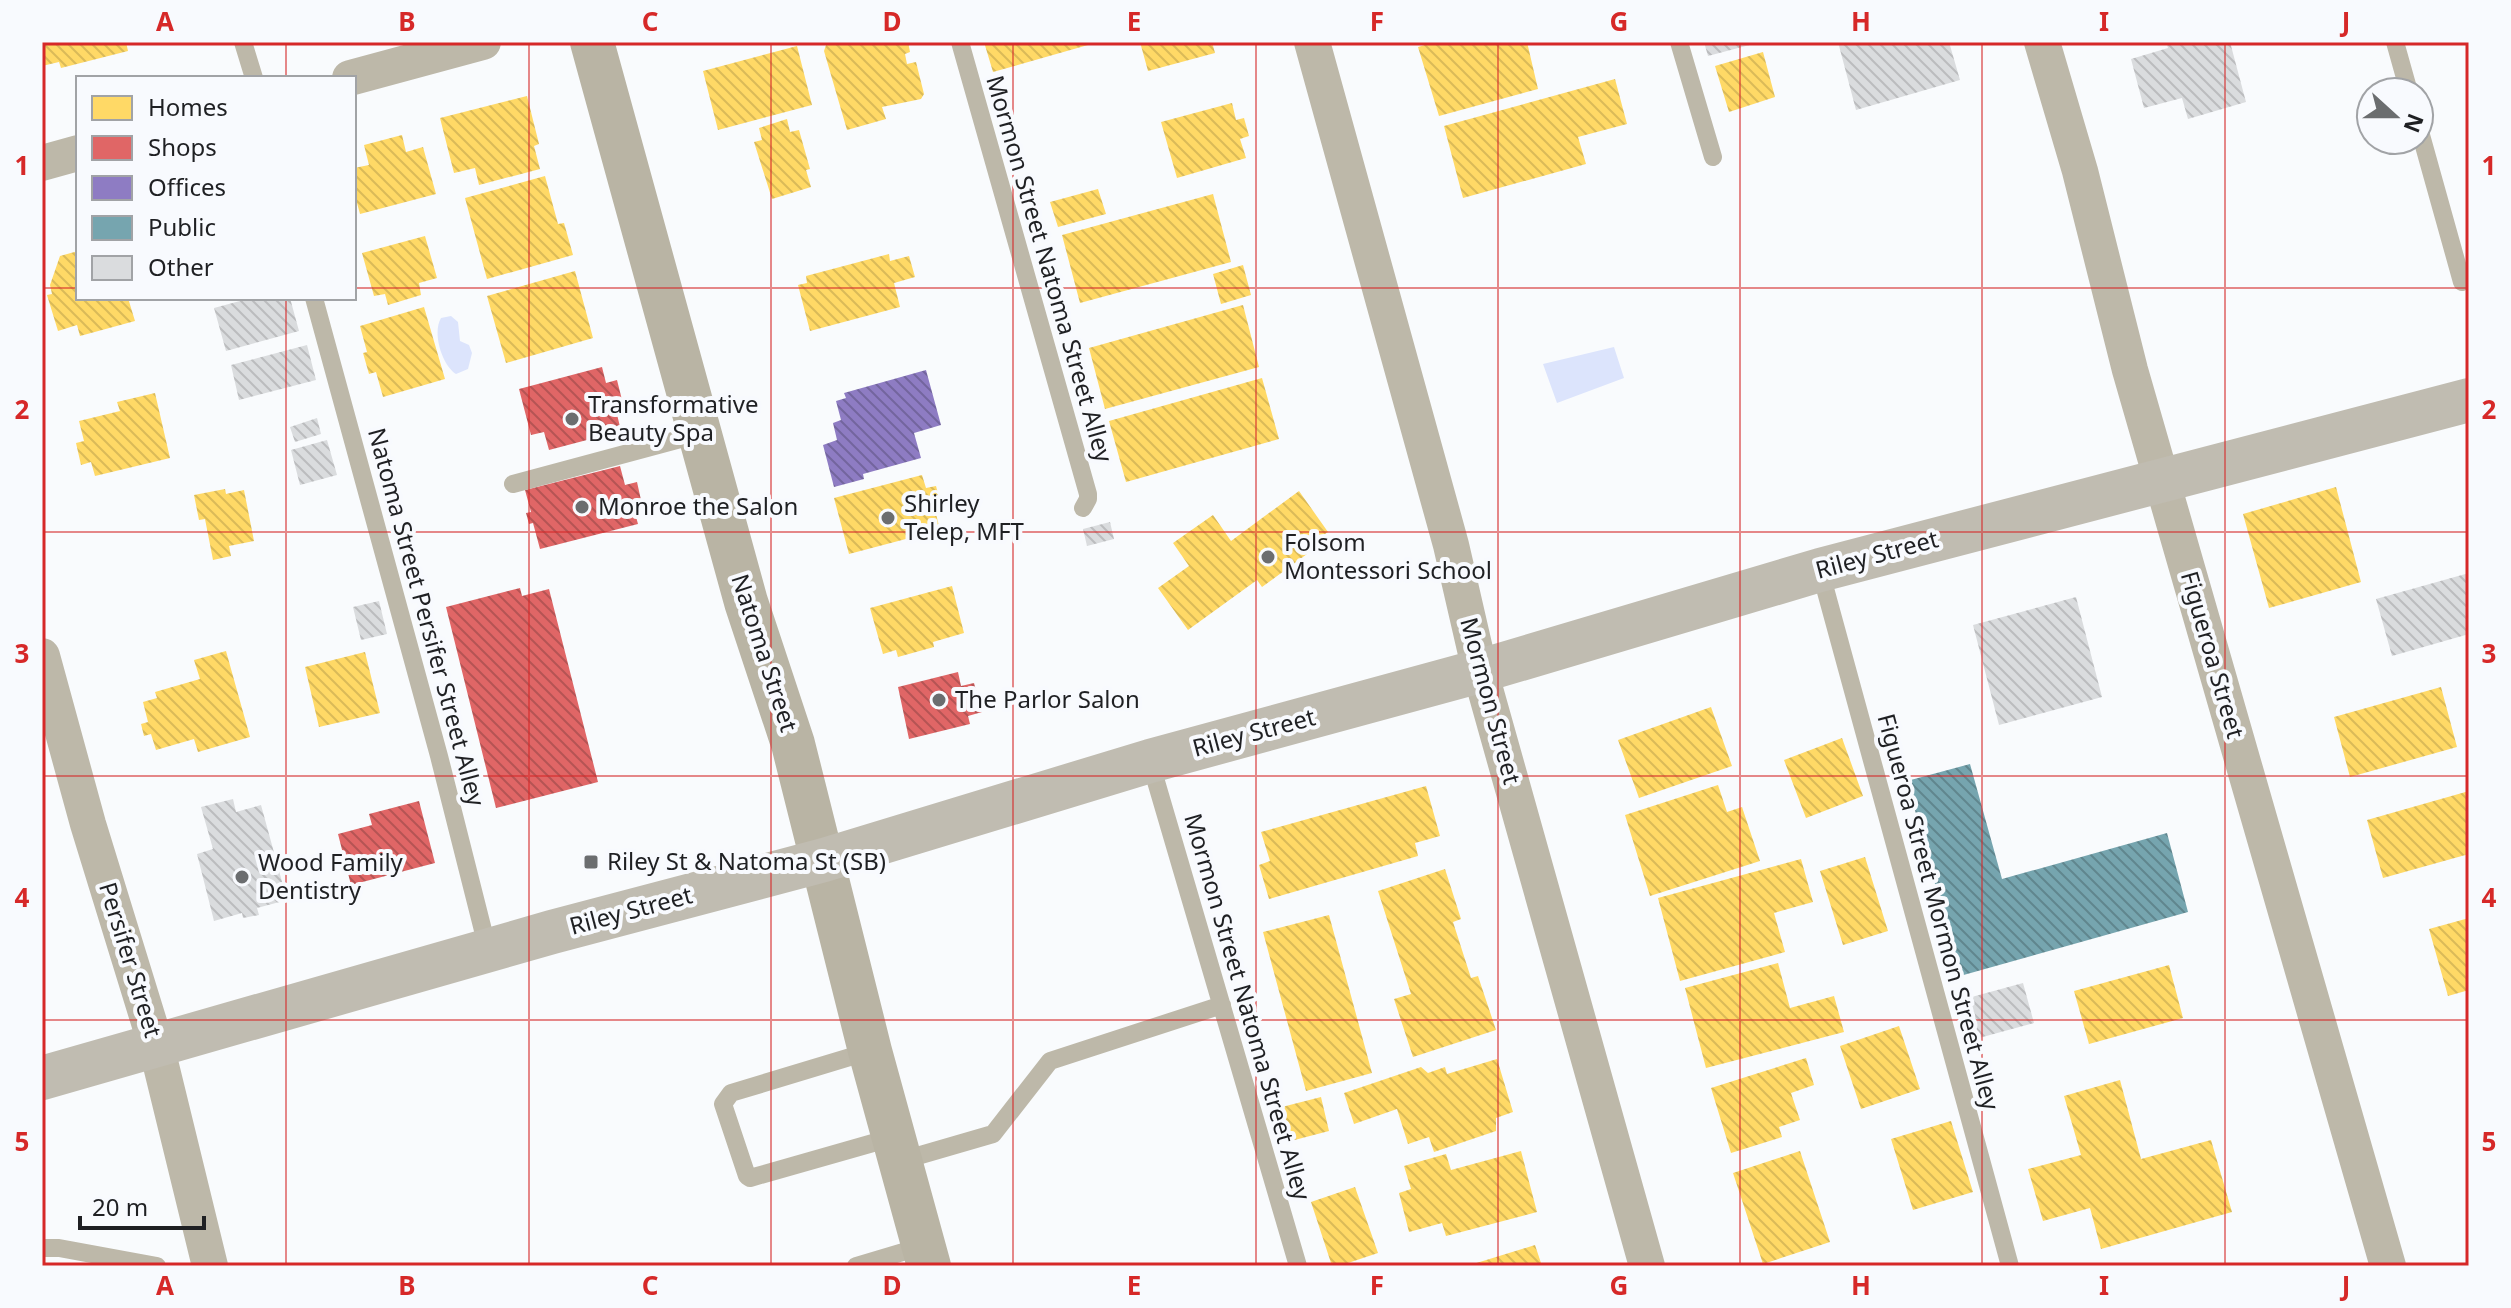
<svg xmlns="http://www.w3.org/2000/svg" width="2511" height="1308" viewBox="0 0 2511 1308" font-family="'Noto Sans',sans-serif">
	<defs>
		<pattern id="homes-back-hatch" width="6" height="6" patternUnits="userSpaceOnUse" patternTransform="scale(2)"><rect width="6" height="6" fill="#ffd966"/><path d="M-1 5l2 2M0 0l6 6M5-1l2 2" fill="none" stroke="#daba58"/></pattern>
		<pattern id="shops-back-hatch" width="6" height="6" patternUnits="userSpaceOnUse" patternTransform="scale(2)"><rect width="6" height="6" fill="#e06666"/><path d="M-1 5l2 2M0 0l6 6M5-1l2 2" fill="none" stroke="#b55454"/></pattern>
		<pattern id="offices-back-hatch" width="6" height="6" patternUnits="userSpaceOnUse" patternTransform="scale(2)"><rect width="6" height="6" fill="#8e7cc3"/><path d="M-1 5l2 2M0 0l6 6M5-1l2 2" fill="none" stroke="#73659e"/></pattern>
		<pattern id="public-back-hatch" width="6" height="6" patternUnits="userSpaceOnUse" patternTransform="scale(2)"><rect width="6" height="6" fill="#76a5af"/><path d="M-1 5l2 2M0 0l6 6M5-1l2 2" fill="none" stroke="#60868e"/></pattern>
		<pattern id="building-back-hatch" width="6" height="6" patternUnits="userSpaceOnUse" patternTransform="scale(2)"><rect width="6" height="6" fill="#dadcde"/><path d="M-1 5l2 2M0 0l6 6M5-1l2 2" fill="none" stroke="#bbbcbe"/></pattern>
	</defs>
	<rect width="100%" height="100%" fill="#f9fbfd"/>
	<path fill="#dce4fc" d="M451 316 458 322 460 341 469 345 472 353 468 369 456 374C442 365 432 333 441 318Z
		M1614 347 1624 378 1557 403 1543 364Z"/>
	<path fill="url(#homes-back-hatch)" d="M42 42H126L128 51 61 68 59 62 42 66Z
		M827 42H908L910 52 905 54 907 64 916 62 924 94 921 99 882 107 886 119 847 130 824 51Z
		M984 42H1095V43L993 72Z
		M1140 42H1212L1215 53 1148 71Z
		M1435 42H1527L1538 89 1439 116 1418 47Z
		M797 46 812 105 718 130 703 71Z
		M1763 52 1775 97 1729 112 1715 66Z
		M1615 79 1627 124 1578 137 1586 164 1463 198 1444 126Z
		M527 96 539 144 534 146 540 169 479 185 475 168 454 173 440 118Z
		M1232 103 1236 120 1244 118 1249 136 1240 139 1246 158 1177 178 1161 122Z
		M787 119 790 132 799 130 810 169 806 170 811 187 772 199 754 142 762 140 759 128Z
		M402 135 406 152 423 147 436 194 360 214 354 192V168L369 165 364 145Z
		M545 176 558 224 564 223 573 255 487 279 465 198Z
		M1098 189 1106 214 1058 227 1050 202Z
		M1213 194 1231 262 1080 303 1062 235Z
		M425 236 437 278 419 283 421 295 388 305 385 294 374 296 362 253Z
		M78 251V298H128L135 321 80 336 77 325 58 331 47 295 52 294 50 285 60 256Z
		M889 254 890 261 909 256 915 277 894 283 900 307 810 331 798 285 807 283 806 276Z
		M1243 265 1251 295 1221 304 1213 274Z
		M575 271 593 338 506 363 487 296Z
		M1243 305 1259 367 1105 409 1089 348Z
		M424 307 445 379 383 397 376 372 369 374 363 353 367 352 360 326Z
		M1262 378 1279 439 1126 482 1109 421Z
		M155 393 170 458 95 476 91 462 81 465 76 443 84 441 79 421 120 411 117 402Z
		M922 475 926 488 936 486 941 505 934 506 940 530 849 554 834 498Z
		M2336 487 2361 582 2269 608 2243 514Z
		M225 489 226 494 244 490 254 541 229 546 231 556 213 560 205 519 199 520 194 495Z
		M1299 491 1328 532 1303 549 1307 554 1262 587 1257 580 1188 630 1158 588 1189 566 1173 543 1213 515 1231 541Z
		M952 586 964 633 933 642 934 647 898 657 896 650 883 654 870 608Z
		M226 651 250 737 198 752 194 739 156 750 151 734 144 736 141 724 148 722 143 702 157 698 155 692 200 679 194 660Z
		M365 652 380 713 319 727 305 667Z
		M2441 687 2457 747 2350 777 2334 717Z
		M1711 707 1732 766 1639 798 1618 740Z
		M1842 738 1863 796 1806 818 1784 760Z
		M1718 785 1727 812 1742 807 1760 861 1650 896 1625 815Z
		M1426 786 1440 836 1415 843 1418 856 1269 899 1259 865 1270 861 1261 832Z
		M2469 791V854L2383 878 2367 820Z
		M1865 857 1888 931 1843 945 1820 871Z
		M1801 859 1813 902 1774 913 1785 952 1680 981 1658 898Z
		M1445 869 1461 919 1453 922 1471 978 1478 976 1496 1030 1413 1057 1394 999 1411 994 1378 891Z
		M1329 915 1372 1073 1306 1091 1263 932Z
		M2469 918V990L2448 996 2429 929Z
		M1778 963 1790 1008 1834 996 1844 1032 1706 1068 1685 988Z
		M2169 965 2183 1018 2089 1044 2074 991Z
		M1899 1026 1920 1089 1861 1109 1840 1046Z
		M1806 1058 1814 1085 1791 1093 1800 1120 1779 1127 1782 1137 1731 1153 1711 1088Z
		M1497 1059 1513 1112 1496 1118V1131L1434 1152 1429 1137 1408 1144 1397 1109 1354 1124 1344 1093 1421 1067 1428 1073 1445 1067 1447 1074Z
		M2120 1080 2141 1159 2211 1140 2232 1212 2101 1249 2090 1208 2043 1221 2028 1169 2081 1155 2064 1096Z
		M1321 1097 1329 1131 1287 1142 1278 1108Z
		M1951 1121 1973 1192 1913 1210 1891 1139Z
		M1521 1151 1537 1212 1446 1236 1442 1223 1409 1232 1399 1193 1411 1189 1404 1166 1446 1154 1451 1170Z
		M1800 1151 1830 1242 1763 1264 1733 1173Z
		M1355 1187 1378 1253 1339 1266H1332L1311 1202Z
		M1535 1245 1542 1266H1470V1265Z"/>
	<path fill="url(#shops-back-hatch)" d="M602 367 606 383 617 380 623 404 615 406 621 431 549 450 544 432 531 435 519 389Z
		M620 466 625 485 637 482 641 500 632 502 638 524 540 549 533 523 529 524 526 513 531 512 525 490Z
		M520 588 522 596 549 589 598 782 496 808 446 607Z
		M958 672 961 686 974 683 982 712 968 716 970 724 909 739 898 687Z
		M419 801 435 863 351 885 338 834 372 825 369 814Z"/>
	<path fill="url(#offices-back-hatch)" d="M926 370 941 425 914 433 921 458 863 474 864 479 834 487 823 445 837 440 833 423 841 420 836 401 846 398 844 393Z"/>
	<path fill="url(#public-back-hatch)" d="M1970 764 2002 879 2167 833 2188 912 1960 976 1907 781Z"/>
	<path fill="url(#building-back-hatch)" d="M1704 42H1757V43L1708 56Z
		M1838 42H1949L1960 80 1856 110Z
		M2166 42H2230L2246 102 2188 119 2182 98 2144 108 2131 59 2168 48Z
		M251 298H290L299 331 226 351 214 308Z
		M307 345 316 380 239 400 231 365Z
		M317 418 321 434 295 442 290 427Z
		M327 440 337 475 300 485 291 450Z
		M1110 522 1114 539 1087 546 1083 529Z
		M2469 573V634L2392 656 2376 599Z
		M2076 597 2102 697 1999 725 1973 625Z
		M379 601 387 634 361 640 353 607Z
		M233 799 236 812 261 805 287 900 257 908 259 915 243 918 242 913 214 921 197 854 213 849 201 807Z
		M2023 983 2034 1023 1979 1038 1968 998Z"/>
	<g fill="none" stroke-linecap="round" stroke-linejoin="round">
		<path stroke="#bdb8a9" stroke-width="18" d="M243 42 254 78
			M960 42 1088 494V499L1083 508
			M1679 42 1713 157
			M2395 42 2409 92
			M2419 128 2462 282
			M314 298 439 756 488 950
			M513 484 699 434
			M1820 570 2010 1266
			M1150 761 1298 1266
			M870 1051 731 1093 723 1104 747 1176 750 1178 894 1137
			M900 1161 993 1134 1050 1061 1222 1005
			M42 1248H59L157 1266
			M856 1266 923 1246"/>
		<path stroke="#bdb8a9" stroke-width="36" d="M1312 42 1451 545 1480 671 1647 1266
			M2042 42 2080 171 2130 370 2388 1266
			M350 78 483 42
			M42 163 78 153
			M42 656 88 824 156 1045 210 1266"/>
		<path stroke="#b9b4a4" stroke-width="44" d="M592 42 746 602 793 744 870 1051 929 1266"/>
		<path stroke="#c0bcb1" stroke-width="44" d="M42 1078 552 932 824 860 1150 761 1480 671 1820 570 2469 400"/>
	</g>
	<path fill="none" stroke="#d62828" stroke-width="2" stroke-opacity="0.55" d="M286 42V78M529 42V1266M771 42V1266M1013 42V1266M1256 42V1266M1498 42V1266M1740 42V1266M1982 42V1266M2225 42V1266M42 288H78M354 288H2469M286 298V1266M42 532H2469M42 776H2469M42 1020H2469"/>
	<g fill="#6b6d6f" stroke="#f8fafe" stroke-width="3">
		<circle cx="572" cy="419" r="8"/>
		<circle cx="582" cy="507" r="8"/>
		<circle cx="888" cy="518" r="8"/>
		<circle cx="1268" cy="557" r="8"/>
		<circle cx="939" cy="700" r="8"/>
		<rect x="583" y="854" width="16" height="16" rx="4"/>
		<circle cx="242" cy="877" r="8"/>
	</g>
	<g text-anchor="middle" stroke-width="8" stroke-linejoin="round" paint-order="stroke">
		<g font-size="24" fill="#1f2023" stroke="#f8fafe">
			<text transform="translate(1049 269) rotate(74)" y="8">Mormon Street Natoma Street Alley</text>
			<text transform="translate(1877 555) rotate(-15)" y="8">Riley Street</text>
			<text transform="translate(426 617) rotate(75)" y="8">Natoma Street Persifer Street Alley</text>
			<text transform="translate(764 653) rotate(72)" y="8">Natoma Street</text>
			<text transform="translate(2212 655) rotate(74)" y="8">Figueroa Street</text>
			<text transform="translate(1490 701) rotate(75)" y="8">Mormon Street</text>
			<text transform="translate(1254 733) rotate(-15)" y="8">Riley Street</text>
			<text transform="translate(631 911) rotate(-15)" y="8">Riley Street</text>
			<text transform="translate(1938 912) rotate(75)" y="8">Figueroa Street Mormon Street Alley</text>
			<text transform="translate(130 960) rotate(73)" y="8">Persifer Street</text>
			<text transform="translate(1247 1007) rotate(74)" y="8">Mormon Street Natoma Street Alley</text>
		</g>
		<g font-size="24" fill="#1f2023" stroke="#f8fafe" text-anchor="start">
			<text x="588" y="413">Transformative<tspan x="588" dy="28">Beauty Spa</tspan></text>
			<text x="904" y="512">Shirley<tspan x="904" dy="28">Telep, MFT</tspan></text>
			<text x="598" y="515">Monroe the Salon</text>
			<text x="1284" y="551">Folsom<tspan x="1284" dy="28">Montessori School</tspan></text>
			<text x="955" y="708">The Parlor Salon</text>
			<text x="607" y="870">Riley St &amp; Natoma St (SB)</text>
			<text x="258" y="871">Wood Family<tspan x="258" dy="28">Dentistry</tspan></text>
		</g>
	</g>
	<rect width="2511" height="1308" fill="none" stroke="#f8fafe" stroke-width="88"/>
	<rect x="76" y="76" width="280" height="224" fill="#f8fafe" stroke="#a1a3a6" stroke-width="2"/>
	<rect x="92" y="96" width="40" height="24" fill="#ffd966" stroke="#a1a3a6" stroke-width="2"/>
	<text x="148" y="116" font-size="24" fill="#1f2023">Homes</text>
	<rect x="92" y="136" width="40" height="24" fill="#e06666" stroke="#a1a3a6" stroke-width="2"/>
	<text x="148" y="156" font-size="24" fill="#1f2023">Shops</text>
	<rect x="92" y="176" width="40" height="24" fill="#8e7cc3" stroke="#a1a3a6" stroke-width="2"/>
	<text x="148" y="196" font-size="24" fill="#1f2023">Offices</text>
	<rect x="92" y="216" width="40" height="24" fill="#76a5af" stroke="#a1a3a6" stroke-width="2"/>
	<text x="148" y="236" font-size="24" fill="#1f2023">Public</text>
	<rect x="92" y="256" width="40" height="24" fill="#dadcde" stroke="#a1a3a6" stroke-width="2"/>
	<text x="148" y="276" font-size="24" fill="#1f2023">Other</text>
	<g transform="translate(2395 116) rotate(111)"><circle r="38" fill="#f8fafe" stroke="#a1a3a6" stroke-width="2"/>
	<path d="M0-6L14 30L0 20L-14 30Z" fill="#6b6d6f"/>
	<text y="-12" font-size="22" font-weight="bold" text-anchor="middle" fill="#1f2023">N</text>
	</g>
	<path d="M80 1216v12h124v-12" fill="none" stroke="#1f2023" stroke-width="4"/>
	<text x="92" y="1216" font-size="24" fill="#1f2023" stroke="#f8fafe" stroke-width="6" paint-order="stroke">20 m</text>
	<rect x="44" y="44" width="2423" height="1220" fill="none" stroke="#d62828" stroke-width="3"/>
	<g font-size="26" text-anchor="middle" font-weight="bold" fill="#d62828">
		<text x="165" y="31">A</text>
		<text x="407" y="31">B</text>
		<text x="650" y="31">C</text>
		<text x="892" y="31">D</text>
		<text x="1134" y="31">E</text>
		<text x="1377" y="31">F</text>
		<text x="1619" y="31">G</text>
		<text x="1861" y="31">H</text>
		<text x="2104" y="31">I</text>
		<text x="2346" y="31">J</text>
		<text x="22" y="175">1</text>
		<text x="2489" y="175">1</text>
		<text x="22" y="419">2</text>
		<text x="2489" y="419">2</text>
		<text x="22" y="663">3</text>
		<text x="2489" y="663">3</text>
		<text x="22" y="907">4</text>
		<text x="2489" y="907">4</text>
		<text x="22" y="1151">5</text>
		<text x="2489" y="1151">5</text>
		<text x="165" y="1295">A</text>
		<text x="407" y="1295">B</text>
		<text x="650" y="1295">C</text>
		<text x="892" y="1295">D</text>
		<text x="1134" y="1295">E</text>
		<text x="1377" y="1295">F</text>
		<text x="1619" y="1295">G</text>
		<text x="1861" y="1295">H</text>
		<text x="2104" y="1295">I</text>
		<text x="2346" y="1295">J</text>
	</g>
</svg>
